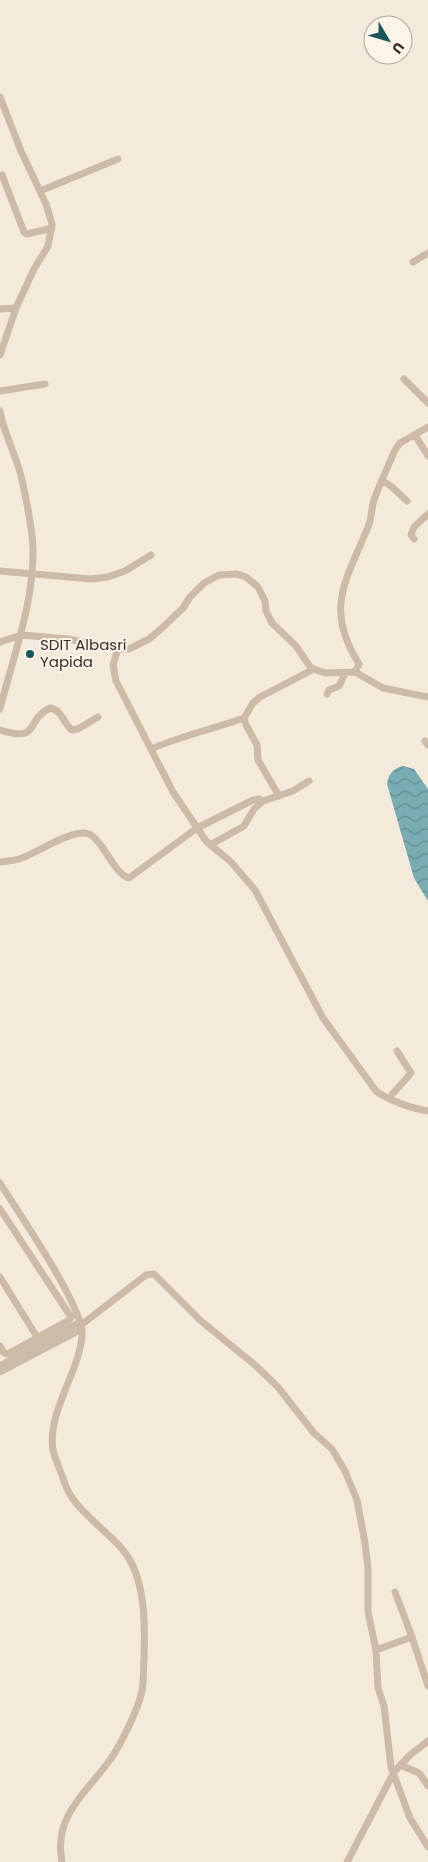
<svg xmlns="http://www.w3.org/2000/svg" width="428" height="1862" viewBox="0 0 428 1862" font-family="Poppins,sans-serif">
	<defs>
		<pattern id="water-waves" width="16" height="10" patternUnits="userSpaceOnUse" patternTransform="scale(1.25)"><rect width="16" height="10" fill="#79adb3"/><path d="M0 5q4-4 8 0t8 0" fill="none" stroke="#648d92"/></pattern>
	</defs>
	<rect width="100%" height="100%" fill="#f4eadc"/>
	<path fill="url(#water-waves)" d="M403 766 414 769 428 789V901L414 878 387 784C388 775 393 768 403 766Z"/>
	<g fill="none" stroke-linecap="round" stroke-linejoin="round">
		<path stroke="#cdbaa7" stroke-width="7" d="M0 97 21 151 46 204 52 224 48 246 34 269 16 308 0 355
			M2 175 24 232 27 234 52 228
			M40 191 118 159
			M413 262 428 253
			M0 309 16 308
			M404 379 428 403
			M0 391 45 384
			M0 411C4 435 17 456 22 480 27 503 32 525 33 548 34 604 13 656 0 709
			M415 435 428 456
			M382 480 392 487 407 501
			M414 539 411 535 414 527 428 514
			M0 571 91 579 108 577 125 571 151 555
			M0 642 22 635 68 639 118 649H129L149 639 162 628 183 608 190 597 204 583 219 575 237 574 246 577 258 587 265 601 266 611 272 623 296 646 311 668 325 673 355 672 383 688 428 697
			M118 649 113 665 116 681 173 792 206 841 231 862 255 890 323 1018 376 1091C387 1100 414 1109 428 1111
			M355 672 359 664C324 608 346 581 368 527 372 518 371 509 374 500 380 483 388 467 395 450L400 443 428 427
			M327 694 329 690 339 686 345 673
			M0 730C42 743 24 720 50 708 62 710 63 723 72 730L78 729 98 717
			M425 741 428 745
			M151 749C181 736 213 729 244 718
			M279 796 258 760 257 745 246 725 244 718 253 703 260 697 314 669
			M210 845 244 826 254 809 263 801 293 791 309 781
			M0 862C6 861 13 861 19 859 36 854 77 825 91 835 105 844 115 875 129 878L197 828 253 800 259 799 263 801
			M389 1098 411 1073 397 1051
			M0 1183C17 1211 85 1308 82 1336 79 1373 47 1412 53 1450 54 1455 57 1462 59 1468 62 1474 64 1482 67 1489 75 1506 92 1519 105 1532 113 1539 122 1547 128 1557 146 1585 145 1629 144 1661 143 1671 144 1681 142 1691 138 1710 121 1744 110 1760 86 1793 53 1816 62 1862
			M0 1209 71 1317 69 1320 8 1354 4 1353 0 1346
			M0 1277 37 1337
			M81 1325 146 1275 154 1274 201 1321 255 1365 277 1386 314 1433 332 1449 345 1471 357 1500 365 1543 368 1568V1612L376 1650 378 1688 384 1706 391 1767 410 1818 428 1847
			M0 1366 80 1322
			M0 1372 82 1329
			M395 1592 412 1637 428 1686
			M376 1650 412 1637
			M400 1765 419 1773 428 1786
			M347 1862 394 1772 410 1755 428 1741"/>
	</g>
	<circle fill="#1a555d" stroke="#fbf4e9" stroke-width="2" cx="30" cy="654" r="5"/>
	<g text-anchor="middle" stroke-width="4" stroke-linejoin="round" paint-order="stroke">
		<g font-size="15" fill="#392e28" stroke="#fbf4e9" text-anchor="start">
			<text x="40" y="650">SDIT Albasri<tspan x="40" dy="17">Yapida</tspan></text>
		</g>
	</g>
	<g transform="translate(388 40) rotate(128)"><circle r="24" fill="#fbf4e9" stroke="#ada59c"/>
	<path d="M0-4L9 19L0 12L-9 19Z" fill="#1a555d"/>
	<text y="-8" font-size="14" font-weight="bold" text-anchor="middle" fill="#392e28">U</text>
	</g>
</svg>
